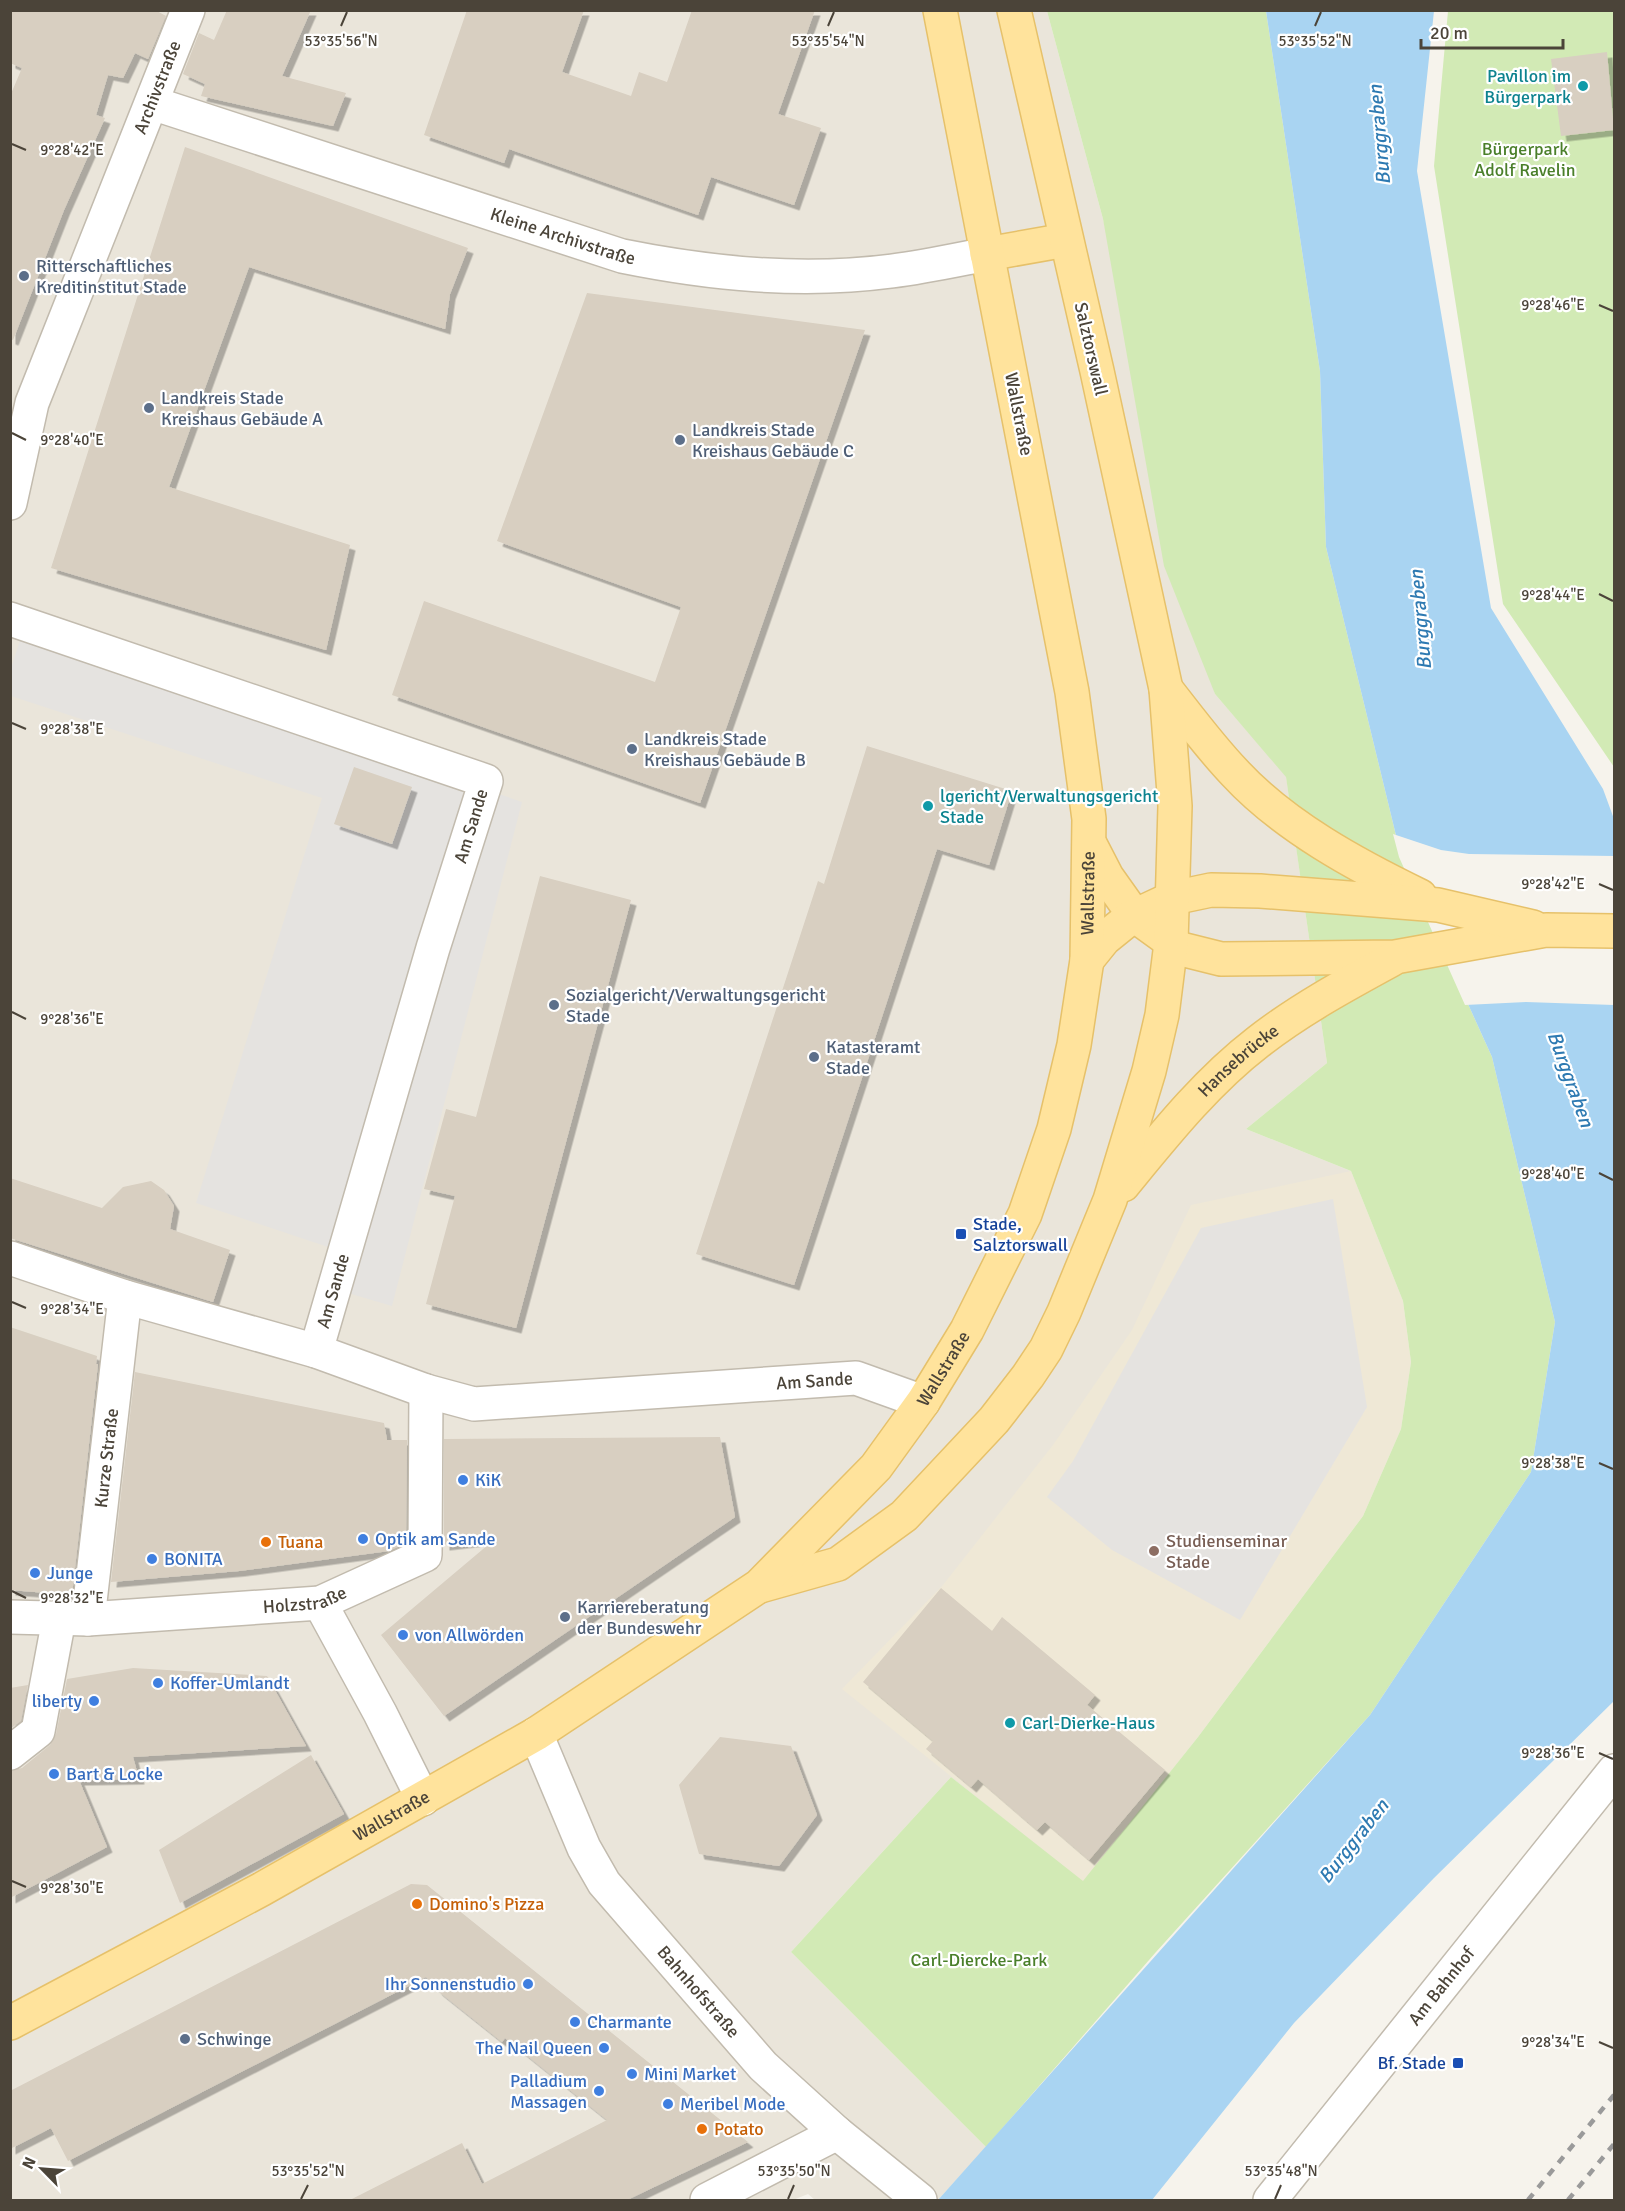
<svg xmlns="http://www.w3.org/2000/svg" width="1625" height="2211" viewBox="0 0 1625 2211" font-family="Signika,sans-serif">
	<defs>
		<filter id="shadow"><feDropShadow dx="5.5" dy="5.5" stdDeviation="0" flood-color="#0004"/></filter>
	</defs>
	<rect width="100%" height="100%" fill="#f6f3ec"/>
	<path fill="#eae5da" d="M11 11H1047L1103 219 1215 694 1286 776 1327 1063 1246 1129 1351 1171 1083 1882 951 1777 791 1952 986 2147 938 2200H815L808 2194 793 2200H11Z"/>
	<path fill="#efe8d6" d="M1351 1171 1403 1301 1411 1362 1401 1429 1363 1516 1198 1737 1083 1882 842 1689 943 1585 1053 1445 1132 1330 1191 1205Z"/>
	<path fill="#d2eab5" d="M1047 11H1266L1320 371 1326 547 1401 856 1492 1057 1555 1322 1531 1472 1370 1715 1156 1952 986 2147 791 1952 951 1777 1083 1881 1198 1737 1363 1516 1401 1429 1411 1362 1403 1301 1351 1171 1246 1129 1327 1063 1286 777 1215 694 1164 566 1103 219Z
		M1448 11H1614V767L1503 604 1434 166Z"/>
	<path fill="#e5e3e0" d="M24 629 522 802 392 1306 341 1291 349 1254 196 1203 322 798 11 696V668Z
		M1333 1199 1367 1407 1240 1620 1112 1550 1047 1497 1073 1461 1201 1228Z"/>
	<path fill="#a9d4f2" d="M1266 11H1434L1417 171 1491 608 1603 789 1614 819V1701L1434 1878 1294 2023 1152 2200H938L1370 1715 1531 1472 1555 1322 1492 1057 1401 856 1326 547 1320 371Z"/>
	<path fill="#f6f3ec" d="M1393 834 1441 850 1469 854 1614 856V1005L1526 1002 1465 1005 1399 857Z"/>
	<path fill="#d8cfc1" filter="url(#shadow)" d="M10 10H155L166 16 148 59 135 53 123 78 108 75 96 115 105 118 64 210 13 340 10 339V96L22 68 10 63Z
		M227 10H311L282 76 346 93 333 126 201 96 205 84 183 74 199 33 214 40Z
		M467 10H584L562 72 631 96 639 72 667 82 692 10H815L778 114 821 128 794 205 711 177 698 215 509 149 504 163 424 135Z
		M1607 52 1614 130 1561 136 1551 59Z
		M185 147 468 248 450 294 445 329 249 267 169 487 350 545 326 650 51 568Z
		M587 293 865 330 700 803 392 695 424 601 655 682 681 607 497 541Z
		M867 746 1012 791 989 865 937 849 794 1285 696 1254 818 881 824 884Z
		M354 767 412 787 392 844 334 824Z
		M540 876 631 900 516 1328 426 1304 455 1196 424 1189 446 1109 476 1117Z
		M10 1178 102 1208 123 1187 151 1181 164 1190 174 1206 170 1229 230 1250 213 1302 10 1238Z
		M10 1327 97 1356 96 1364H98L72 1595 10 1590Z
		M135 1372 384 1423 387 1440H407L406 1543 389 1551 239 1571 111 1582Z
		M720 1437 735 1517 444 1716 381 1635 495 1539 444 1545V1439Z
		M941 1588 992 1631 1002 1617 1095 1695 1087 1705 1165 1770 1089 1860 1045 1822 1037 1830 978 1779 971 1787 926 1749 933 1741 863 1682Z
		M133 1668 267 1676 306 1746 133 1757 139 1779 79 1780 107 1847 10 1898V1771L22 1768 50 1745 56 1734 67 1679Z
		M28 1685 21 1721 10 1729V1688Z
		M720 1737 791 1746 817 1815 779 1866 699 1854 679 1785Z
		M311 1755 344 1814 180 1903 159 1850Z
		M411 1884 427 1885 748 2142 627 2200H350L462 2143 482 2184 607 2120 505 2038 502 2042 438 1991 426 1977 68 2161 51 2128 10 2149V2091Z"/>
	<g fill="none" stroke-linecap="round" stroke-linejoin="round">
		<defs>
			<g id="minor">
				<path id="s1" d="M152 103 622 256C711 274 801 283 892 271 924 267 956 260 987 254"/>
				<path id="s2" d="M10 503 32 403 188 10"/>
				<path d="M10 619 486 781 433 948 316 1351"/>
				<path id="s3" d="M10 1258 125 1297 316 1351 426 1391 474 1404 856 1378 923 1402"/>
				<path d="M320 1603 380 1713 423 1799"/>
				<path id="s4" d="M10 1617 88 1619 320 1603 425 1555 426 1391"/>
				<path id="s5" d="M88 1619 125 1297"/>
				<path id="s6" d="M536 1734 584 1848 604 1883 763 2066 837 2133 920 2200"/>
				<path d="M10 1753 38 1731 59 1619"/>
				<path d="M707 2200 837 2133"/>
				<path id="s7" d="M1270 2200 1614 1771"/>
			</g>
			<g id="major">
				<path d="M987 254 1066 240"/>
				<path d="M1166 689C1188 717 1210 747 1235 773 1284 826 1356 865 1420 896"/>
				<path d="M1091 846 1107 877 1134 915 1181 949 1221 959 1395 957 1546 930 1614 931"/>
				<path d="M1087 960 1104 939 1130 918 1173 898 1211 890 1260 891 1438 905 1533 927"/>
				<path id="s8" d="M1123 1185C1164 1135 1206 1082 1258 1042 1299 1010 1345 985 1391 960"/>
				<path d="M760 1586 838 1564 904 1516 994 1420 1028 1376 1046 1349 1064 1312 1110 1200 1149 1071 1162 1015 1171 943 1175 806 1166 689 1097 371 1014 10"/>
				<path id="s9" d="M10 2023 262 1889 536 1734 759 1586 876 1467 923 1402 967 1330 1025 1214 1054 1129 1074 1045 1087 960 1089 819 1072 692 940 10"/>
			</g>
		</defs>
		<use href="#minor" stroke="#c2bbae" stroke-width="36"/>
		<use href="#major" stroke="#e6c16a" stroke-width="36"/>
		<use href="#minor" stroke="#fff" stroke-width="33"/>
		<use href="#major" stroke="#ffe39c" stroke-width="33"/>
		<path stroke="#9a9a9a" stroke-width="4.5" stroke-dasharray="8 8" stroke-linecap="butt" d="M1528 2200 1614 2095
			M1568 2200 1614 2144"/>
	</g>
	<path fill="none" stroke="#4b4439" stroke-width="2" d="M341 26 347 12M828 26 834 12M1315 26 1321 12M12 144 26 150M1599 305 1613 311M12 433 26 440M1599 594 1613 601M12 723 26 729M1599 884 1613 890M12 1012 26 1019M1599 1173 1613 1180M12 1302 26 1308M1599 1463 1613 1469M12 1591 26 1598M1599 1753 1613 1759M12 1881 26 1887M1599 2042 1613 2048M301 2199 308 2185M788 2199 794 2185M1275 2199 1281 2185"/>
	<g fill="#0f9aa8" stroke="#fff" stroke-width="2">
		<circle cx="1583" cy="86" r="6"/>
		<circle cx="928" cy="806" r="6"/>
		<circle cx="1010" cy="1723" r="6"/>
	</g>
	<g fill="#5c6f8a" stroke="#fff" stroke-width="2">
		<circle cx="24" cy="276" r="6"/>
		<circle cx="149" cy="408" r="6"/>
		<circle cx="680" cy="440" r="6"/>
		<circle cx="632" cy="749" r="6"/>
		<circle cx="554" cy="1005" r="6"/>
		<circle cx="814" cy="1057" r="6"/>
		<circle cx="565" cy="1617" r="6"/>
		<circle cx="185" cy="2039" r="6"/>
	</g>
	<g fill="#1a4fb4" stroke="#fff" stroke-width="2">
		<rect x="955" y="1228" width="12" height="12" rx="3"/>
		<rect x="1452" y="2057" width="12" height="12" rx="3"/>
	</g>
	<g fill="#3f7fe0" stroke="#fff" stroke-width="2">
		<circle cx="463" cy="1480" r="6"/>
		<circle cx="363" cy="1539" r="6"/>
		<circle cx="152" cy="1559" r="6"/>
		<circle cx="35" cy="1573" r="6"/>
		<circle cx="403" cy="1635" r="6"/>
		<circle cx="158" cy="1683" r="6"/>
		<circle cx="94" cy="1701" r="6"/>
		<circle cx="54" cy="1774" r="6"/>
		<circle cx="528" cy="1984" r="6"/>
		<circle cx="575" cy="2022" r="6"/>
		<circle cx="604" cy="2048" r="6"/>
		<circle cx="632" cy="2074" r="6"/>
		<circle cx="599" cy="2091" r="6"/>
		<circle cx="668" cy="2104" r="6"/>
	</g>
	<g fill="#e8710a" stroke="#fff" stroke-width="2">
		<circle cx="266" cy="1542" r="6"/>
		<circle cx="417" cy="1904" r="6"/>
		<circle cx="702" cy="2129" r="6"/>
	</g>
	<circle fill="#8d6e63" stroke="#fff" stroke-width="2" cx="1154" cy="1551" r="6"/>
	<g text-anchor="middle" stroke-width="4.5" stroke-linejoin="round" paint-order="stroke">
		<g font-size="18" fill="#0d838f" stroke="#fff" text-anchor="start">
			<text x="1571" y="82" text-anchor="end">Pavillon im<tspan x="1571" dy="21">Bürgerpark</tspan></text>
			<text x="940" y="802">lgericht/Verwaltungsgericht<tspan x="940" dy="21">Stade</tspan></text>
			<text x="1022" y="1729">Carl-Dierke-Haus</text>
		</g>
		<g font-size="18" fill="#4b4439" stroke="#fff">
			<text dy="6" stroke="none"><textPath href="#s2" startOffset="442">Archivstraße</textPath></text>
			<text dy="6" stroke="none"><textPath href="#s1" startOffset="432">Kleine Archivstraße</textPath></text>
			<text transform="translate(1091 349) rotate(77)" y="6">Salztorswall</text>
			<text transform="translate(1019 414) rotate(79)" y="6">Wallstraße</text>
			<text transform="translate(471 826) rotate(-73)" y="6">Am Sande</text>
			<text dy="6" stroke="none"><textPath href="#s9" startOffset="1658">Wallstraße</textPath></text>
			<text dy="6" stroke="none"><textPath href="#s8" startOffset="170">Hansebrücke</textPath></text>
			<text transform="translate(333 1291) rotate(-74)" y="6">Am Sande</text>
			<text dy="6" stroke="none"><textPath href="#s9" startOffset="1154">Wallstraße</textPath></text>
			<text dy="6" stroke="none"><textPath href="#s3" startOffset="828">Am Sande</textPath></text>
			<text dy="6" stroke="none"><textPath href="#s5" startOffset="162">Kurze Straße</textPath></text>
			<text dy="6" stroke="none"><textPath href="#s4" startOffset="296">Holzstraße</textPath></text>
			<text dy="6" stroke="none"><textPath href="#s9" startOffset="434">Wallstraße</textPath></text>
			<text dy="6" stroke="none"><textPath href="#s7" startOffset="274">Am Bahnhof</textPath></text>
			<text dy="6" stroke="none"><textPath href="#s6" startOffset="308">Bahnhofstraße</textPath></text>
		</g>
		<g font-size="18" fill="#4a7f2a" stroke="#fff">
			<text x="1525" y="155">Bürgerpark<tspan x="1525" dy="21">Adolf Ravelin</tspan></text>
			<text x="979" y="1966">Carl-Diercke-Park</text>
		</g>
		<g font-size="18" fill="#4e5e75" stroke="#fff" text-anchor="start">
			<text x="36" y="272">Ritterschaftliches<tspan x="36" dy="21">Kreditinstitut Stade</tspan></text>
			<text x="161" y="404">Landkreis Stade<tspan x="161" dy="21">Kreishaus Gebäude A</tspan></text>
			<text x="692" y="436">Landkreis Stade<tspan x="692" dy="21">Kreishaus Gebäude C</tspan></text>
			<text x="644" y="745">Landkreis Stade<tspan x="644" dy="21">Kreishaus Gebäude B</tspan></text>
			<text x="566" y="1001">Sozialgericht/Verwaltungsgericht<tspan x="566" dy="21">Stade</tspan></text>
			<text x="826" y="1053">Katasteramt<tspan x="826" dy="21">Stade</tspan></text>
			<text x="577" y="1613">Karriereberatung<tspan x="577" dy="21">der Bundeswehr</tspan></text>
			<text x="197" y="2045">Schwinge</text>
		</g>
		<g font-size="18" fill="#164399" stroke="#fff" text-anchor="start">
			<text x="973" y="1230">Stade,<tspan x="973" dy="21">Salztorswall</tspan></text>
			<text x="1446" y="2069" text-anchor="end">Bf. Stade</text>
		</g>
		<g font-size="18" fill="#366cbe" stroke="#fff" text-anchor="start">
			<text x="475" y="1486">KiK</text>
			<text x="375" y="1545">Optik am Sande</text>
			<text x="164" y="1565">BONITA</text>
			<text x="47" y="1579">Junge</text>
			<text x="415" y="1641">von Allwörden</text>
			<text x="170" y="1689">Koffer-Umlandt</text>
			<text x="82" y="1707" text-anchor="end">liberty</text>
			<text x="66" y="1780">Bart &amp; Locke</text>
			<text x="516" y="1990" text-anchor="end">Ihr Sonnenstudio</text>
			<text x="587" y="2028">Charmante</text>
			<text x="592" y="2054" text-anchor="end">The Nail Queen</text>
			<text x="644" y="2080">Mini Market</text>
			<text x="587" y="2087" text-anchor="end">Palladium<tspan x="587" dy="21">Massagen</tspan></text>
			<text x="680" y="2110">Meribel Mode</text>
		</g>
		<g font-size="18" fill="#785e54" stroke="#fff" text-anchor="start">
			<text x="1166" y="1547">Studienseminar<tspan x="1166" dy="21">Stade</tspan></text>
		</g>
		<g font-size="18" fill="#c56008" stroke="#fff" text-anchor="start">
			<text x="278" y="1548">Tuana</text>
			<text x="429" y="1910">Domino's Pizza</text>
			<text x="714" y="2135">Potato</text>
		</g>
		<g font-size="20" font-style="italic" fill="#2e7ab2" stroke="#fff">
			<text transform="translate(1379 135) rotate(-95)" y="7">Burggraben</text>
			<text transform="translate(1420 620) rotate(-95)" y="7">Burggraben</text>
			<text transform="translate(1571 1079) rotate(70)" y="7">Burggraben</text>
			<text transform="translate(1353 1841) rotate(-52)" y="7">Burggraben</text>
		</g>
	</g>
	<g font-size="15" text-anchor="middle" fill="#4b4439" stroke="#fff" stroke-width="4.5" stroke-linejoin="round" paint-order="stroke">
		<text x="341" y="46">53°35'56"N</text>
		<text x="828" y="46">53°35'54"N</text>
		<text x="1315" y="46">53°35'52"N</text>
		<text x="72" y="155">9°28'42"E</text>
		<text x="1553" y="310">9°28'46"E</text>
		<text x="72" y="445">9°28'40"E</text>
		<text x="1553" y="600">9°28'44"E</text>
		<text x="72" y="734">9°28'38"E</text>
		<text x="1553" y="889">9°28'42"E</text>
		<text x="72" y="1024">9°28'36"E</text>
		<text x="1553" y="1179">9°28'40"E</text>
		<text x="72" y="1314">9°28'34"E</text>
		<text x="1553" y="1468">9°28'38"E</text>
		<text x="72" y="1603">9°28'32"E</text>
		<text x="1553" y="1758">9°28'36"E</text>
		<text x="72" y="1893">9°28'30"E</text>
		<text x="1553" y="2047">9°28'34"E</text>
		<text x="308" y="2176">53°35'52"N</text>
		<text x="794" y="2176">53°35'50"N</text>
		<text x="1281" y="2176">53°35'48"N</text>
	</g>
	<rect width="1625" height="2211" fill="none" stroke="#4b4439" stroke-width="24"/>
	<g transform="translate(42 2169) rotate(295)" stroke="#ffffff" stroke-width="4.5" paint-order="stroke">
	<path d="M0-4.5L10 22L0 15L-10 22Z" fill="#4b4439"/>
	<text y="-9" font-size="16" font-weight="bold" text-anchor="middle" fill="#4b4439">N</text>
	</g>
	<path d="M1421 39v9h142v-9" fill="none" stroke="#4b4439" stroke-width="3"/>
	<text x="1430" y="39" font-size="18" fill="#4b4439" stroke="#ffffff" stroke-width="4.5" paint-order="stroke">20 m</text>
</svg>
